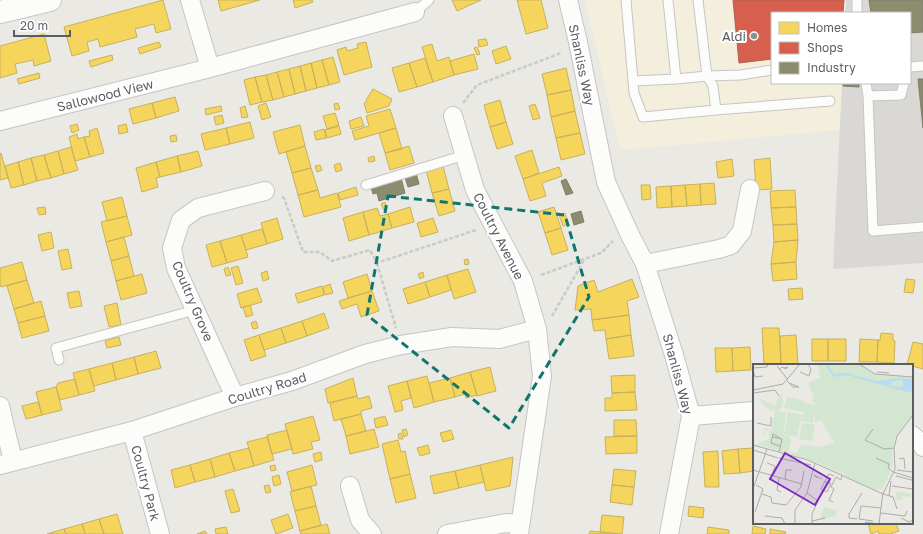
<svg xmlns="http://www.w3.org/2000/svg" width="923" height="534" viewBox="0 0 923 534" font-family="'Golos Text',sans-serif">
	<rect width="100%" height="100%" fill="#eae9e4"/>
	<path fill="#f4efdd" d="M585 0H849L848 13H772V83H843L840 130 620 150Z"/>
	<path fill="#dad8d4" d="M846 0H923V263L833 269 842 83H910V13H845Z"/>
	<path fill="#f6d55c" stroke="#c7b15e" d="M163 0 171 29 156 33 154 24 135 29 137 37 100 47 98 39 87 42 89 51 72 56 64 27Z
		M218 0H260L221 11Z
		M293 0H312L313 2 295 8Z
		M452 0H481L457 11Z
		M517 0H541L548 28 526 34Z
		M44 34 51 61 34 66 33 60 15 64 17 73 0 78V46Z
		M486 39 488 45 479 47 478 40Z
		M159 42 161 47 140 54 138 48Z
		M366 42 372 67 344 75 337 50 346 47 347 51 358 48 357 44Z
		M432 44 437 61 449 57 454 75 433 82 422 47Z
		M506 46 511 59 496 64 492 51Z
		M477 47 480 54 477 55 474 48Z
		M474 54 478 69 454 75 450 61Z
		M112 55 113 60 91 67 89 61Z
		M333 57 340 82 329 85 322 60Z
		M425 58 433 82 417 87 409 63Z
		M322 60 329 85 317 88 311 63Z
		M311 63 317 88 306 91 300 66Z
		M409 63 417 87 399 92 392 68Z
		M300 66 306 91 295 94 289 69Z
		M566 68 571 90 547 95 542 74Z
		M289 69 295 94 284 97 277 72Z
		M277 72 284 97 273 100 266 75Z
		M39 73 40 78 19 84 17 79Z
		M266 75 273 100 262 102 255 77Z
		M255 77 262 102 250 105 244 80Z
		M373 89 392 99 389 106 367 113 364 103 367 102 366 100Z
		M571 90 575 111 551 117 547 95Z
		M175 97 179 111 156 118 152 103Z
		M500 100 506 122 490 127 484 105Z
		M152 103 156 118 133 124 129 109Z
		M266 103 271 117 262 120 258 106Z
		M338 103 340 109 335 110 334 104Z
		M535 104 540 118 533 120 529 106Z
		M221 106 222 111 206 115 205 109Z
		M245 106 248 117 242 118 240 108Z
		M390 109 396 128 355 140 352 131 369 126 366 116Z
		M575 111 580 133 556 138 551 117Z
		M335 113 339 125 327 129 323 116Z
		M222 115 224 123 216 125 214 117Z
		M361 117 364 126 351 129 349 121Z
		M250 122 254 138 230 144 226 128Z
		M506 122 513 144 497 149 490 127Z
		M77 124 79 130 72 133 70 126Z
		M126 124 128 132 119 134 118 126Z
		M300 125 305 146 279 154 273 132Z
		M339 126 341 134 327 138 325 130Z
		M97 128 104 153 90 157 84 137 90 136 89 131Z
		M226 128 230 144 205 150 201 134Z
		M396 128 402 149 385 153 379 133Z
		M324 129 326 138 316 140 314 132Z
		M580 133 585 154 561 160 556 138Z
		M77 134 78 139 84 137 90 157 75 161 69 137Z
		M176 135 177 141 171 142 170 136Z
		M305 146 311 168 292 173 286 152Z
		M409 146 414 163 390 170 385 153Z
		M71 147 78 170 64 174 58 151Z
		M532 150 539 173 523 179 515 156Z
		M58 151 64 174 51 178 44 155Z
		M198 151 202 166 181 172 177 156Z
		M1 153 8 178 0 180V154Z
		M44 155 51 178 37 181 31 158Z
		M177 156 181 172 160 177 156 162Z
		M374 156 375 161 369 162 368 158Z
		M31 158 37 181 24 185 18 162Z
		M770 158 772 189 756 190 754 160Z
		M732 159 734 176 718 178 716 162Z
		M18 162 24 185 11 188 5 166Z
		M156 162 160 177 156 178 158 187 142 192 136 168Z
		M340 163 342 170 336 172 334 165Z
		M320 165 322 170 317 172 315 166Z
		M443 166 449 189 432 193 426 170Z
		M559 167 562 176 542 183 546 196 530 201 523 179Z
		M311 168 318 190 298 195 292 173Z
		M714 183 716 204 701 205 700 184Z
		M700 184 701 205 687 206 685 185Z
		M641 185H650L651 199 642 200Z
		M685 185 687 206 672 207 671 186Z
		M671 186 672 207 657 208 656 187Z
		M356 187 358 195 340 200 338 193Z
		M449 189 455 211 439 216 432 193Z
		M318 190 320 198 337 193 341 207 304 217 298 195Z
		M795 190 796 207 771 208 770 191Z
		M122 197 127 216 107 221 102 202Z
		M385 202 387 209 384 210 381 204Z
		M45 207 46 214 39 215 37 208Z
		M410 207 414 222 392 228 388 214Z
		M554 207 561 228 545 233 538 212Z
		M796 207 797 224 773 225 771 208Z
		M377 208 380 216 388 214 392 228 369 235 363 212Z
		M363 212 369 235 349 241 343 218Z
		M565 213 568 224 563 226 559 215Z
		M127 216 132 235 106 242 101 222Z
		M277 218 283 239 267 244 261 223Z
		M433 218 438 232 421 237 417 223Z
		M797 224 798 240 774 242 773 225Z
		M561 228 568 250 552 255 545 233Z
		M262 229 267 244 246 250 241 235Z
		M51 232 54 248 42 251 38 235Z
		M241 235 248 257 227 263 220 241Z
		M124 237 129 256 111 261 106 242Z
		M798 240 796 262 771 264 774 242Z
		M220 241 227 263 212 267 206 245Z
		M68 249 72 268 62 270 58 251Z
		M129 256 134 276 116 281 111 261Z
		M468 259 469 264 465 265 464 260Z
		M22 262 27 280 1 287 0 284V268Z
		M796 262 797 279 773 281 771 264Z
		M238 266 243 283 236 285 231 268Z
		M228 267 231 275 226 276 224 269Z
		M468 269 476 292 454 299 447 275Z
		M267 271 269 279 263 281 261 273Z
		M423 272 424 277 420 279 418 274Z
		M142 274 147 293 121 300 116 281Z
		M367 274 372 291 348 298 343 282Z
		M447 275 451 290 430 297 425 282Z
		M632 279 639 297 627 301 629 315 592 320 591 309 575 310 578 286 594 280 598 292Z
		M906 279 915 280 913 293 904 292Z
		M27 280 34 303 14 309 7 286Z
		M425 282 430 297 408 304 403 289Z
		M330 284 333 293 325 295 323 287Z
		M322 286 324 295 298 303 295 294Z
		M257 288 262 302 241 308 237 294Z
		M802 288 803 299 789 300 788 289Z
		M79 291 82 306 70 308 67 293Z
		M372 291 379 311 361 317 357 304 342 309 339 301Z
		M41 301 45 316 18 323 14 309Z
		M117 303 121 325 109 327 104 306Z
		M250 305 253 315 246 317 243 307 241 308Z
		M324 313 329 328 307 336 302 321Z
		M629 315 631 335 606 339 605 330 594 331 592 320Z
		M45 316 49 331 22 338 18 323Z
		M256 321 258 328 253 329 251 323Z
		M302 321 307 336 286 343 281 328Z
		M281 328 286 343 264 350 259 335Z
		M762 328H779L781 365H764Z
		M881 333 893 334V340L895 341 894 363 877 362 878 340H880Z
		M259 335 266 356 251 361 244 340Z
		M631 335 634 356 609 359 606 339Z
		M796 335 798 365H781L780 336Z
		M119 337 121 345 107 348 105 341Z
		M812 339H828V361H812Z
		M828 339H846V361H828Z
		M860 339 878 340 877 362H859Z
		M913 342 923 344V369L912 366V365H907Z
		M750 347 751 370 733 371 732 348Z
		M715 348H732L733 371 716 372Z
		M156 351 161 368 138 374 134 357Z
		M134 357 138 374 116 380 112 363Z
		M112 363 116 380 94 386 89 369Z
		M490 367 496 391 477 396 470 372Z
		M89 369 95 391 79 395 73 373Z
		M470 372 477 395 466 398 465 394 455 397 450 378Z
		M635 375V392L612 393 611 376Z
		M427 376 434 402 414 408 407 381Z
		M353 378 357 396 328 403 325 389Z
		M450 378 455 397 434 402 429 383Z
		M75 379 79 395 60 400 56 387 58 383Z
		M407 381 411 398 401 401 403 410 395 412 388 386Z
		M56 387 62 410 42 415 36 392Z
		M635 392 637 410 605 411V398H612V393Z
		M357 396 358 399 369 396 372 408 361 411V414L334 421 330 403Z
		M38 402 42 415 26 419 22 406Z
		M361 414 366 431 346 436 341 419Z
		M313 416 320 440 311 442 313 449 293 454 285 424Z
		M385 416 388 425 376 428 374 419Z
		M614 420H636L637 436H614Z
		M374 429 379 447 350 454 346 436Z
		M406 429 408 435 404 437 402 430Z
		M287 430 292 449 272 454 267 435Z
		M451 430 454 439 443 442 440 433Z
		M401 433 403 439H399L398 434Z
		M637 436V453L606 454 605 437Z
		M267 437 274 460 254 466 247 442Z
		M398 440 401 452 405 451 410 474 390 479 382 444Z
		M428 445 430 453 420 456 417 448Z
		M249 448 254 466 235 471 229 453Z
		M753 448 754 471 740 473 738 449Z
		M738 449 740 473 724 474 722 451Z
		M718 451 719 487H705L703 452Z
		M321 452 322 460 315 462 313 454Z
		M229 453 235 471 215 477 210 459Z
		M513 457 510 486 486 491 480 465Z
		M210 459 215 477 195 482 190 465Z
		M190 465 195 482 175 488 171 470Z
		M275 465 276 470 271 471 270 466Z
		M312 465 317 485 292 491 287 472Z
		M480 465 484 482 459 488 455 471Z
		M614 469 636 471 634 487 612 485Z
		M455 471 459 488 434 494 430 476Z
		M410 474 416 498 396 503 390 479Z
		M279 475 281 484 274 486 272 477Z
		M269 485 271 492 266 493 264 486Z
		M612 485 634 487 632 505 610 502Z
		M311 486 316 506 295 511 290 492Z
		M233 489 240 511 231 513 225 491Z
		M316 506 321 525 300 531 295 511Z
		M689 506 704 508 703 518 688 516Z
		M117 514 123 534H104L99 519Z
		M288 514 293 528 276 534 271 520Z
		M602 515 624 517 622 534 600 532Z
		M99 519 104 534H85L82 524Z
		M868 523H896L899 531 890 534H879L878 531 871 534Z
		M82 524 85 534H66L64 529Z
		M327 524 330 534H301L300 531Z
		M753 526 766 529 765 534H752Z
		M226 527 228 534H216L215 529Z
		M708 527 729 530V534H707Z
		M64 529 66 534H47L50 533Z
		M770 529 786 532 785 534H770Z
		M205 531 207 534H197Z
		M590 531 600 532 617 534H589Z"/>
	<path fill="#d6604d" stroke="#b15f53" d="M733 0H844L843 13H772V59L739 63Z"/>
	<path fill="#8c8c6e" stroke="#7d7e6a" d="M869 0H923V32L910 33V13H871Z
		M918 79H923V128Z
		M843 83H859V87L843 86Z
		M416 173 419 184 408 187 405 177Z
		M401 178 405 193 379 201 377 193 373 194 371 187Z
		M566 179 573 193 566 195 561 181Z
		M581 211 584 222 574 225 571 214Z"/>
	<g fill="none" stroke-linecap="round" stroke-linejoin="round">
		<defs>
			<path id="lane" d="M626 0 633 81
				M668 0 676 79
				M698 0 707 76 713 86 716 110 830 101
				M857 0V13
				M415 12 429 0
				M910 67 923 66
				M866 83 868 96 873 231 923 227
				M868 96 901 95 904 83
				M716 110 643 117 634 93 633 81 676 79 707 76 741 75 772 70
				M366 185 465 155
				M59 360 56 348 195 310"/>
			<path id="street" d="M190 0 210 68
				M568 0 578 42 606 182 630 235 645 264 674 355 691 416 669 534
				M453 116 475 190 523 281 537 329 542 376 519 534
				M0 121 210 68 415 12
				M645 264 719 249 731 245 742 231 750 189
				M235 397 176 268 172 248 181 220 198 208 265 191
				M0 406 13 461
				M691 416 754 411
				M132 431 160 534
				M912 435 921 443 923 447
				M0 465 132 431 235 397 292 381 365 354 401 345 452 337 499 339 537 329
				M350 486 360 520 372 534
				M447 534 506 523 520 524"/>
			<path id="secondary" d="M0 12 50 0"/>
		</defs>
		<use href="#lane" stroke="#c5c5c5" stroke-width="11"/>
		<use href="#street" stroke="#c5c5c5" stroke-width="20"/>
		<use href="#secondary" stroke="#c6c7c6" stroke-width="24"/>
		<path stroke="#c7cbc9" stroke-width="2.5" stroke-dasharray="4 2" stroke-linecap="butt" d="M463 103 477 85 561 53
			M282 197 284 198 303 252H320L332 261 370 250 377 263 476 230
			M377 263 396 328
			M541 275 601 253 613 241
			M552 316 584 260"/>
		<use href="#lane" stroke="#fcfcfb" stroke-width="9"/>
		<use href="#street" stroke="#fcfcfb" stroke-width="18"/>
		<use href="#secondary" stroke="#fcfcfb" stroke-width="22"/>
	</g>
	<path fill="none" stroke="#0f766e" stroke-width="3" stroke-dasharray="8 5" stroke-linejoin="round" d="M388 196 565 215 589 297 509 428 367 315Z"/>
	<circle fill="#8c8f90" stroke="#fff" stroke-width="1.5" cx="754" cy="36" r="4"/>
	<g text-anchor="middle" stroke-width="4" stroke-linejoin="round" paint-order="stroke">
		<g font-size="13" fill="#5a5e62" stroke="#fff" text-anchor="end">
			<text x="746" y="41">Aldi</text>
		</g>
		<g font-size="13" fill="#5a5e62" stroke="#fff">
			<text transform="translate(582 65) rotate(78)" y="5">Shanliss Way</text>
			<text transform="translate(105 95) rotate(-14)" y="5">Sallowood View</text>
			<text transform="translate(499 236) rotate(63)" y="5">Coultry Avenue</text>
			<text transform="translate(193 301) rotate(67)" y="5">Coultry Grove</text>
			<text transform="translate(678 374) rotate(75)" y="5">Shanliss Way</text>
			<text transform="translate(267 388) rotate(-17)" y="5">Coultry Road</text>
			<text transform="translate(146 483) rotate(75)" y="5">Coultry Park</text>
		</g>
	</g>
	<g transform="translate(753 364)">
		<rect width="160" height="160" fill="#eae9e4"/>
		<path d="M65 0H106L119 9 160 13V50L143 72 139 86 140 102 136 105 137 109 129 125 122 126 61 97 4 80 16 75V66L12 67V70L14 69 12 71 10 69 13 64 17 66 18 68 22 47 14 45 6 34 21 42 22 39 23 46V38L29 29 30 39 26 48 33 49 30 70 36 72 38 76 35 88 44 89 47 81 69 83 79 79 83 82 68 56 62 59V48L60 59 49 57 52 39 63 41 59 37 61 33 55 19 67 14ZM34 33 52 37 50 48 31 44ZM35 48 49 51 44 73 31 70ZM49 59 62 61 59 77 46 75ZM144 128H149L159 130 157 133 150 132 149 136H145L142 135ZM71 143 84 147 83 152 67 156Z" fill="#d2e6d0"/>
		<path d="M146 14 160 15V27L154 28 119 18ZM150 16V23L136 22 140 17Z" fill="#b8daf4" fill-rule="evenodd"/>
		<path fill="none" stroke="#b8daf4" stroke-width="2" d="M73 0 81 12 90 10 99 11M101 12 122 18"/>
		<path fill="none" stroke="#acadac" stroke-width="1" d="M106 0 122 10 160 13M24 2 35 16M0 4 14 3 15 0M0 5 2 13 10 12M26 6 29 3 33 5 35 3 31 4M47 8 56 12 58 5 55 0M124 8 136 9M34 17 40 23H46L36 19M0 26 30 20 47 0M0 29 22 26 26 32M4 59 18 62V53M120 65 112 76 131 85 141 84M19 73 29 75 26 88M0 81 55 96 130 130M27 82 18 79 20 70 28 75M0 86 25 94M26 94 58 101M123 94 136 100 135 104 140 108M146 95 151 94 152 105M14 99 22 102 19 112M0 106 49 120M144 106 160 108M140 108 160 114M143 112 159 116 160 120M26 114 24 126 28 128M64 114 61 111 69 115M32 115 33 106H39M72 118 78 119 74 128 68 125 74 113 76 110 81 112M139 122 160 125M0 125 14 85M54 129 65 137 59 150V160M9 130 18 133 19 139 33 141 48 123 51 107M130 130 140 133 144 145M130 130 142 105 141 84 144 72 160 51M136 132 138 117M80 138 76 136 81 125 78 123 83 113 88 116 89 111M2 148 10 125 3 121M128 149 152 152 154 147M12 152 29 154 32 160M148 154 156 158 160 156M104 155 96 154V150L109 129M59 157 72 154M120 157 106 155 108 142 128 144M112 158 125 160M42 160V146L54 129 62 99M126 160 130 128"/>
		<path fill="#7b2cbf" fill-opacity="0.15" stroke="#7b2cbf" stroke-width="2" d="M32 89 77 115 62 141 17 115Z"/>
		<rect width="160" height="160" fill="none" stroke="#5a5e62" stroke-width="2"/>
	</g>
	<rect x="771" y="12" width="140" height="72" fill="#ffffff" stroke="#bdbfc0"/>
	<rect x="779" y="22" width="20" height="12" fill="#f6d55c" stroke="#bdbfc0"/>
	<text x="807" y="32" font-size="12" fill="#5a5e62">Homes</text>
	<rect x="779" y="42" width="20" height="12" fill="#d6604d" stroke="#bdbfc0"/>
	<text x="807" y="52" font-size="12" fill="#5a5e62">Shops</text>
	<rect x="779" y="62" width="20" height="12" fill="#8c8c6e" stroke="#bdbfc0"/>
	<text x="807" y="72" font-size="12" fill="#5a5e62">Industry</text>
	<path d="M14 30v6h56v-6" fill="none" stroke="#5a5e62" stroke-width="2"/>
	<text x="20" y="30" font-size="12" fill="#5a5e62" stroke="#ffffff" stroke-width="3" paint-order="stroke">20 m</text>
</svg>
